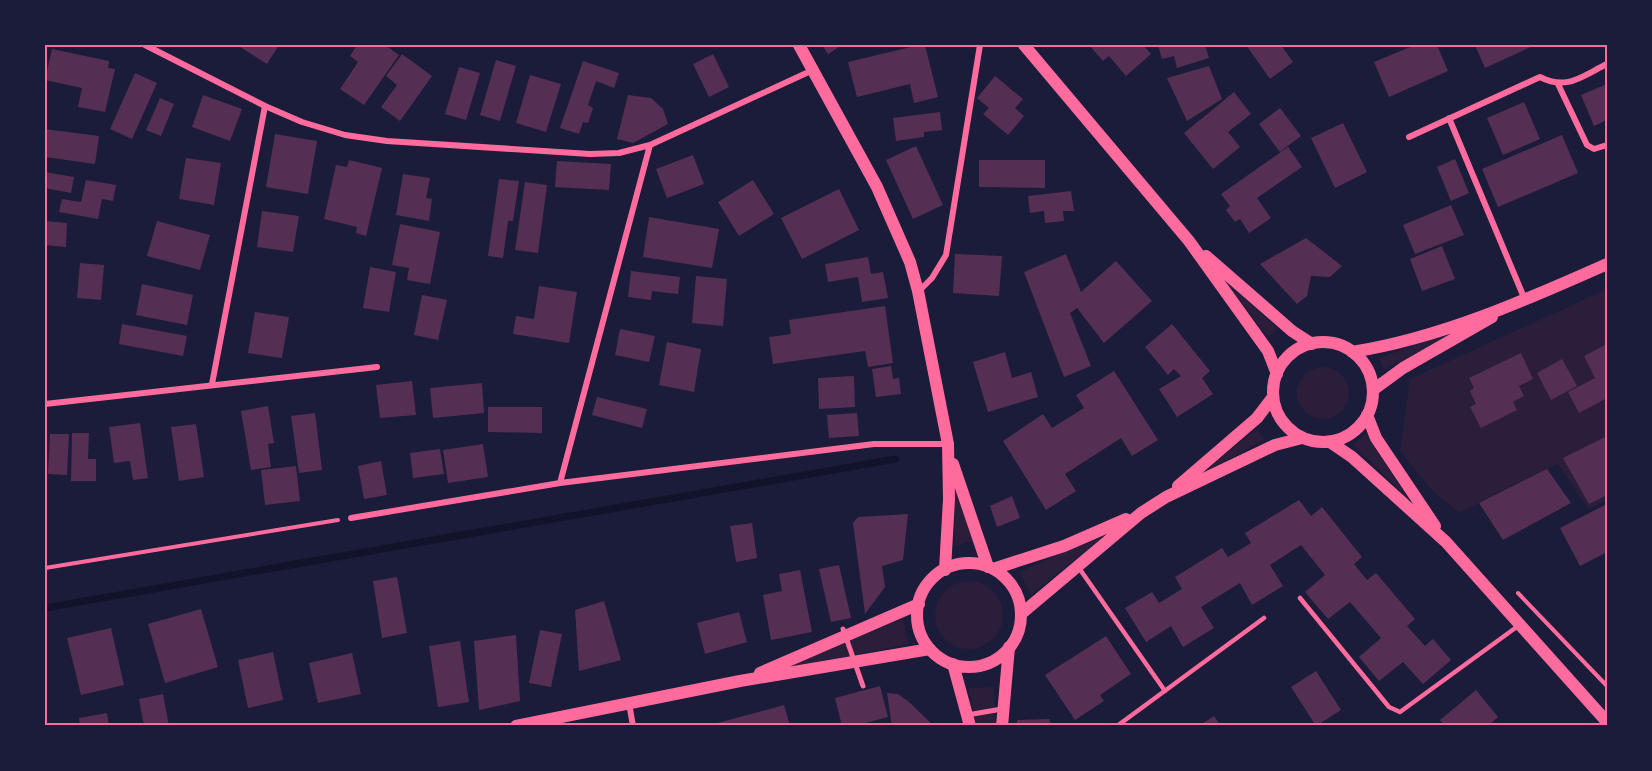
<svg xmlns="http://www.w3.org/2000/svg" width="1652" height="771" viewBox="0 0 1652 771" font-family="'IBM Plex Serif',serif">
	<rect width="100%" height="100%" fill="#1b1b3a"/>
	<path fill="#2a1e3b" d="M1220 275 1278 329 1268 337Z
		M1607 289V500L1588 509 1558 464 1459 513 1430 488 1400 451 1410 379Z
		M1465 327 1384 370 1379 358Z
		M1297 393a26 26 0 1 1 52 0a26 26 0 1 1-52 0Z
		M1257 429 1264 440 1198 476Z
		M1366 434 1410 501 1353 445Z
		M954 481 973 541 955 546Z
		M1110 531 1031 595 1019 572Z
		M935 615a34 34 0 1 1 68 0a34 34 0 1 1-68 0Z
		M903 619 909 644 777 670Z
		M994 687 996 726H976L969 688Z"/>
	<g fill="none" stroke-linecap="round" stroke-linejoin="round">
		<path stroke="#12122b" stroke-width="7" d="M45 608 896 459"/>
	</g>
	<path fill="#542f53" d="M237 45H279L267 64Z
		M357 45H385L399 55 364 105 340 89 358 62 350 56Z
		M822 45H842L828 54Z
		M919 45H925L938 97 914 103 910 84 857 97 848 62Z
		M1089 45H1143L1151 54 1126 76 1109 56 1103 61Z
		M1158 45H1205L1209 58 1177 68 1174 56 1162 59Z
		M1246 45H1281L1293 62 1270 79Z
		M1415 45H1437L1448 71 1389 97 1374 62Z
		M1475 45H1535L1485 68Z
		M52 49 109 61 108 68 115 69 105 112 78 107 82 88 45 80Z
		M402 54 432 76 400 121 381 107 397 85 386 76Z
		M713 54 729 87 709 97 693 64Z
		M496 60 516 66 500 121 480 115Z
		M583 61 619 73 614 88 596 81 588 105 593 108 588 123 583 122 579 134 560 128Z
		M1209 66 1222 99 1187 121 1167 78Z
		M459 67 480 73 466 120 445 114Z
		M135 73 157 83 132 139 110 129Z
		M530 75 561 84 546 132 516 123Z
		M995 76 1023 99 1015 108 1024 116 1008 135 983 114 989 108 977 98Z
		M1607 84V120L1594 126 1581 95Z
		M1234 92 1251 114 1228 132 1240 147 1213 169 1184 133Z
		M203 95 242 109 230 141 192 127Z
		M628 95 651 98 663 109 668 124 633 143 617 139Z
		M160 98 174 104 161 136 146 130Z
		M1524 102 1540 139 1503 155 1487 118Z
		M1280 108 1301 136 1280 152 1259 124Z
		M940 112 942 130 924 132V137L896 141 893 118Z
		M1343 123 1367 172 1335 188 1311 138Z
		M45 129 99 136 95 164 45 157Z
		M275 134 317 141 308 194 266 187Z
		M1562 135 1578 173 1498 207 1482 169Z
		M916 146 943 205 913 219 886 160Z
		M1288 147 1302 167 1257 198 1271 218 1249 233 1240 219 1235 222 1226 210 1230 206 1221 194Z
		M693 155 704 184 667 198 656 169Z
		M186 158 221 163 214 205 179 199Z
		M1455 159 1469 193 1451 201 1437 167Z
		M349 160 382 168 366 236 356 233 357 227 324 219 336 165 347 167Z
		M979 160H1045V188L979 187Z
		M557 161 611 164 609 190 555 187Z
		M45 172 74 177 71 193 45 188Z
		M403 174 430 178 426 198 432 199 429 221 396 215Z
		M499 179 519 181 513 221H508L503 258 488 256Z
		M86 180 116 185 113 201 102 199 98 219 59 212 62 199 81 202Z
		M753 180 774 214 739 236 718 202Z
		M525 182 547 185 538 253 515 250Z
		M839 189 859 230 802 259 781 218Z
		M1071 191 1074 211H1063L1064 221 1045 223 1044 211 1030 213 1028 196Z
		M1451 205 1464 235 1415 254 1403 225Z
		M262 211 299 216 293 252 257 247Z
		M649 217 719 229 712 268 643 257Z
		M45 221 67 223 66 247 45 245Z
		M157 221 210 235 200 270 147 256Z
		M400 224 440 232 430 284 407 280 409 268 392 265Z
		M1306 238 1342 266 1330 277 1311 276 1307 296 1297 304 1260 264Z
		M1442 246 1455 279 1422 291 1410 259Z
		M955 254 1002 256 999 296 953 293Z
		M1066 254 1081 292 1116 261 1152 301 1104 343 1077 308 1070 313 1091 366 1064 377 1024 272Z
		M868 257 871 274 883 272 888 298 862 302 858 277 828 282 825 264Z
		M80 263 104 265 101 300 77 298Z
		M370 267 396 272 389 312 363 308Z
		M631 271 680 277 678 294 652 291 651 300 628 297Z
		M696 276 727 279 723 326 692 323Z
		M142 284 193 295 187 325 136 315Z
		M539 286 577 292 569 343 513 334 516 316 534 319Z
		M422 295 447 300 438 340 414 335Z
		M885 306 893 363 868 367 865 351 773 364 769 337 791 334 789 320Z
		M255 312 289 317 282 358 248 353Z
		M122 324 187 336 183 356 119 344Z
		M1172 324 1210 371 1202 378 1213 394 1177 417 1159 389 1181 376 1174 369 1168 375 1145 347Z
		M620 329 655 336 649 362 615 355Z
		M667 342 701 349 694 392 659 385Z
		M1605 345 1607 398 1579 413 1568 392 1595 378 1584 356Z
		M1005 352 1012 378 1031 372 1038 397 988 412 973 362Z
		M1521 353 1533 379 1519 386 1524 396 1513 402 1517 410 1481 428 1470 407 1476 404 1470 391 1474 388 1469 378Z
		M1562 359 1577 386 1551 400 1537 373Z
		M891 366 893 379 899 378 901 394 876 397 872 369Z
		M1114 371 1158 440 1132 456 1121 438 1065 474 1076 491 1046 510 1003 441 1043 414 1052 428 1084 408 1076 395Z
		M854 376 855 407 819 409 818 378Z
		M412 381 416 415 380 418 376 385Z
		M482 383 484 413 433 418 430 388Z
		M597 397 647 409 642 428 592 415Z
		M268 406 274 443 268 444 271 467 251 470 241 411Z
		M488 407H542V433L488 432Z
		M315 413 322 470 299 473 291 416Z
		M857 413 859 436 829 438 827 415Z
		M140 423 148 478 133 480 130 461 114 463 109 427Z
		M196 424 204 477 179 481 171 427Z
		M72 433H89L88 459H96V481H71Z
		M50 434H69L67 475 48 474Z
		M1607 436V495L1589 504 1563 458Z
		M483 444 488 477 448 483 443 450Z
		M440 449 444 474 413 478 410 453Z
		M381 461 387 495 364 499 358 466Z
		M296 466 300 501 265 505 261 470Z
		M1547 469 1571 503 1503 540 1479 503Z
		M1012 496 1020 518 997 527 990 506Z
		M1299 500 1311 516 1322 507 1362 557 1354 564 1367 580 1376 573 1415 619 1407 626 1425 646 1433 639 1451 660 1423 684 1403 662 1379 681 1359 657 1381 638 1350 602 1328 619 1305 592 1325 575 1301 545 1270 565 1283 586 1252 605 1240 583 1201 607 1214 628 1183 647 1171 626 1146 642 1125 608 1152 592 1159 603 1182 589 1175 577 1222 548 1228 557 1251 543 1245 533Z
		M1607 504V552L1580 566 1560 528Z
		M908 514 903 560 882 566 885 587 865 614 853 523 858 517Z
		M752 523 757 558 736 562 730 526Z
		M839 565 851 618 831 622 819 569Z
		M800 570 812 632 771 640 763 595 782 591 779 574Z
		M397 577 407 633 382 638 373 581Z
		M604 601 621 660 579 671 575 610Z
		M201 609 218 667 165 683 148 624Z
		M739 612 747 642 705 654 697 623Z
		M111 628 124 685 81 695 67 638Z
		M540 630 562 634 551 687 529 683Z
		M516 635 520 701 479 710 474 641Z
		M1106 636 1131 674 1100 695 1104 701 1075 720 1045 675Z
		M460 641 469 702 438 707 429 646Z
		M273 652 283 700 248 708 238 660Z
		M352 653 361 694 318 703 309 663Z
		M1316 671 1341 710 1316 726 1291 687Z
		M880 686 888 717 854 726H842L835 698Z
		M1476 690 1498 717 1488 726H1445L1440 720Z
		M887 693 898 694 908 701 934 726H892Z
		M163 694 169 726H144L139 699Z
		M784 705 790 726H710V725Z
		M107 713 109 726H80L79 718Z
		M1214 716 1221 726H1199Z
		M1049 719 1052 726H1017V720Z"/>
	<g fill="none" stroke-linecap="round" stroke-linejoin="round">
		<path stroke="#ff6b9d" stroke-width="4" d="M45 568 338 520
			M1518 593 1607 686"/>
		<path stroke="#ff6b9d" stroke-width="4.5" d="M1079 568 1165 691
			M1300 598 1389 707 1400 712 1518 626
			M1117 726 1264 618"/>
		<path stroke="#ff6b9d" stroke-width="5" d="M843 629 863 686
			M967 715 1002 709"/>
		<path stroke="#ff6b9d" stroke-width="6" d="M145 45 265 106 302 122 345 135 387 141 590 154 619 153 650 145 813 70
			M1558 84 1587 145 1594 149 1607 145
			M1449 118 1525 300
			M1409 137 1540 77C1567 91 1582 76 1607 64
			M919 291 932 278 946 255 980 45
			M212 384 265 106
			M45 404 377 367
			M560 483 650 145
			M351 518 560 483 874 444H948
			M629 703 633 726"/>
		<path stroke="#ff6b9d" stroke-width="12" d="M799 45 877 187 910 262 918 291 948 444 949 499 945 570
			M1024 45 1189 241 1268 351 1277 374
			M1206 256 1292 331 1312 344
			M1273 392a50 50 0 1 1 100 0a50 50 0 1 1-100 0Z
			M1352 352C1441 338 1526 300 1607 264
			M1373 390 1403 368 1492 317
			M1367 415 1376 438 1435 526
			M1330 442 1352 457 1446 542 1607 722
			M953 464 988 567
			M1178 486 1257 418 1273 397
			M917 615a52 52 0 1 1 104 0a52 52 0 1 1-104 0Z
			M993 569 1064 546 1126 519
			M1021 614 1141 513 1166 497 1275 445 1302 438
			M953 664 970 726
			M760 673 919 604
			M516 726 740 681 930 649
			M1002 726 1009 647"/>
	</g>
	<rect width="1652" height="771" fill="none" stroke="#1b1b3a" stroke-width="93"/>
	<rect x="46" y="46" width="1560" height="678" fill="none" stroke="#ff6b9d" stroke-width="2"/>
</svg>
